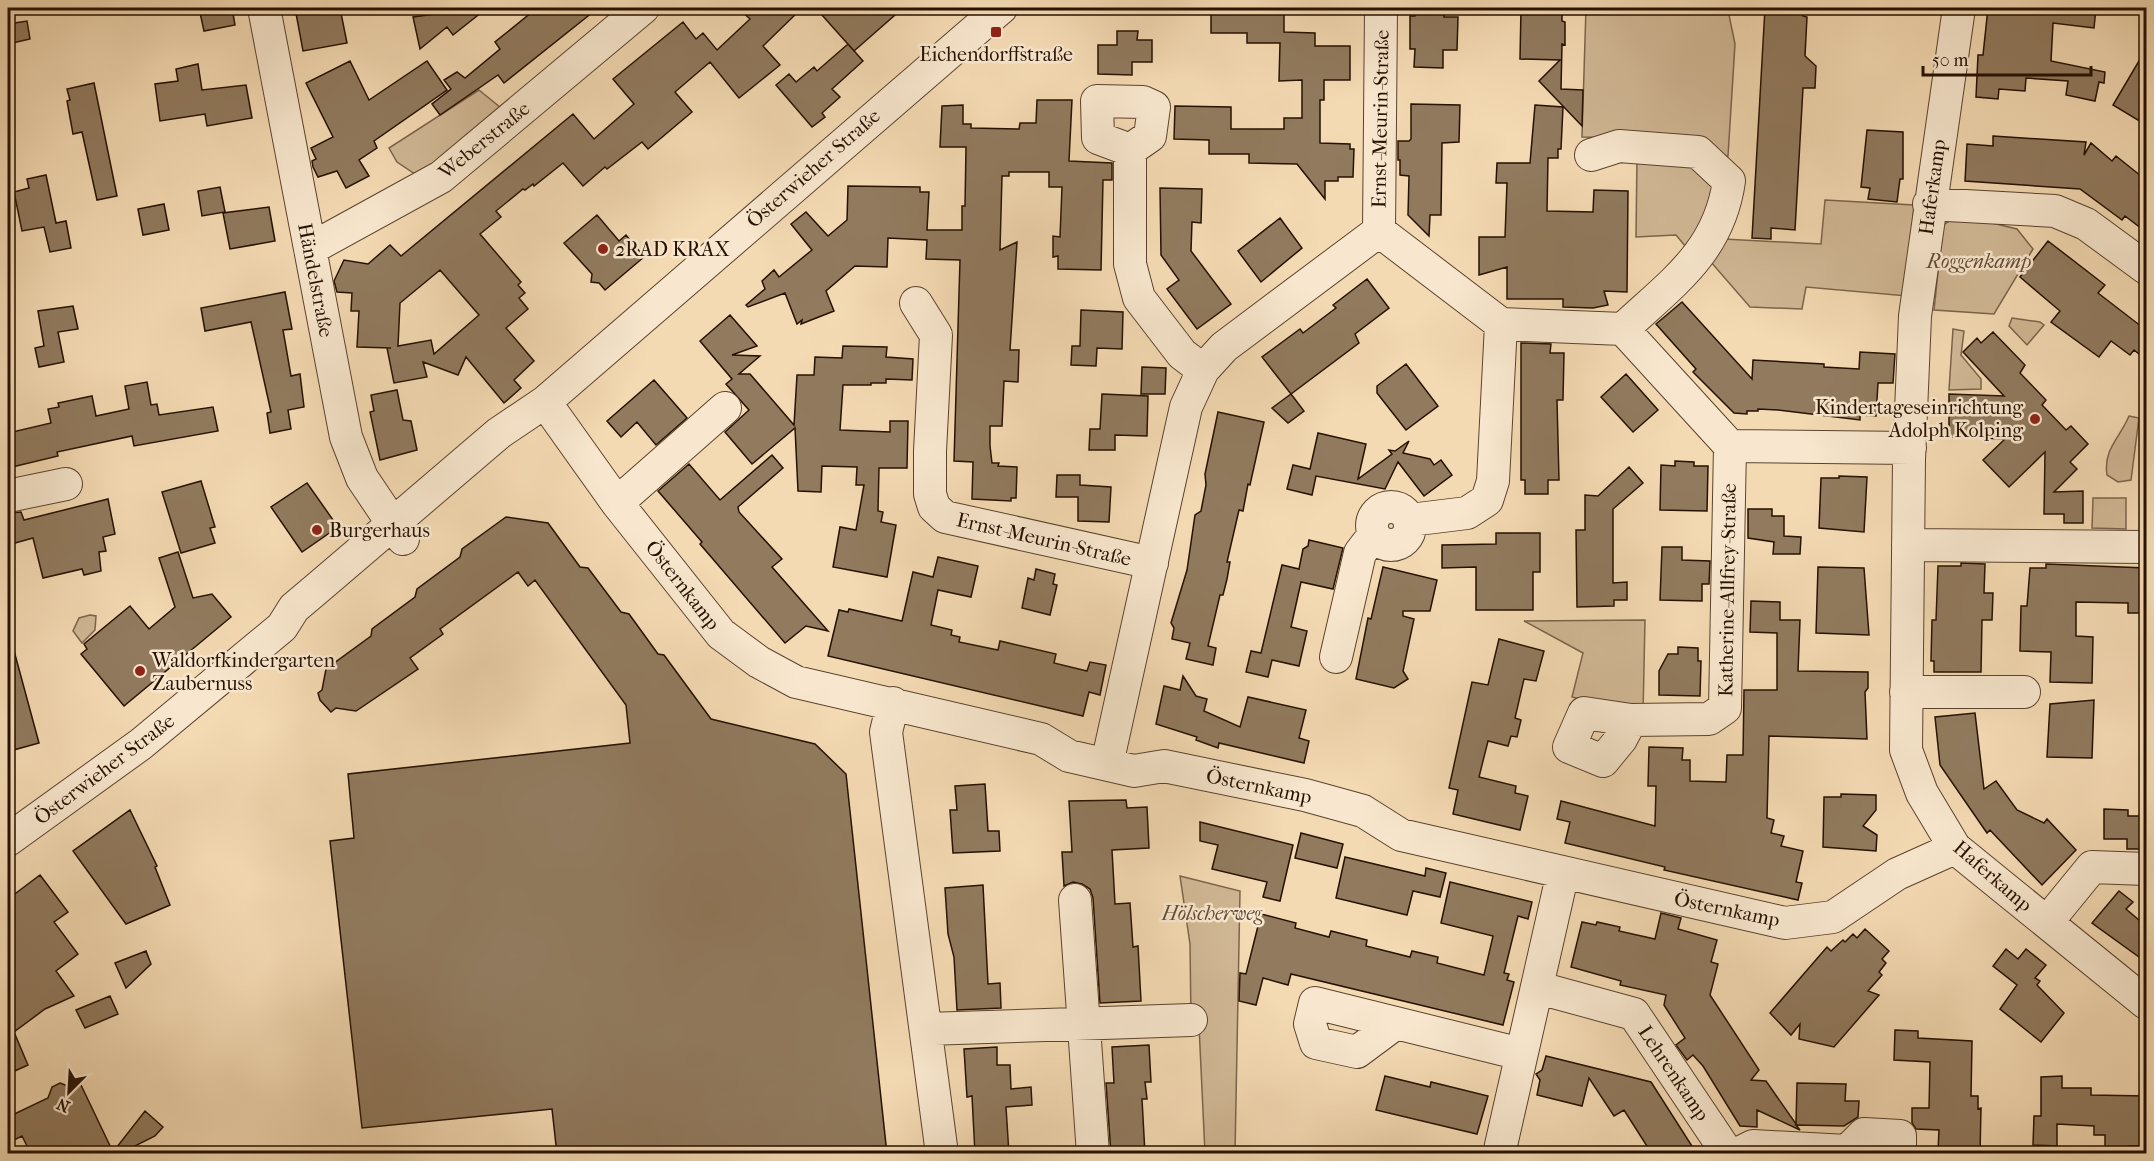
<svg xmlns="http://www.w3.org/2000/svg" width="2154" height="1161" viewBox="0 0 2154 1161" font-family="'IM FELL French Canon',serif">
	<rect width="100%" height="100%" fill="#f4dab3"/>
	<filter id="stains"><feTurbulence type="fractalNoise" baseFrequency=".00333" numOctaves="4"/><feColorMatrix values="0 0 0 0 .2 0 0 0 0 .09 0 0 0 0 .02 0 0 0 .5 -.17"/></filter>
	<radialGradient id="worn" r=".72"><stop offset=".6" stop-color="#630" stop-opacity="0"/><stop offset="1" stop-color="#630" stop-opacity=".3"/></radialGradient>
	<path fill="#d1b895" stroke="#7c644b" stroke-width="1.5" d="M1586 8H1723L1728 10 1735 44 1728 156 1718 155 1699 140 1582 137Z
		M479 90 501 108 418 176 397 162 389 148Z
		M1637 156 1693 158 1719 189 1691 253 1676 235 1636 237Z
		M1825 200 1914 205 1907 296 1806 287 1802 309 1750 307 1710 261 1724 239 1821 244Z
		M1959 215 2017 229 2033 249 1994 314 1934 310 1943 225Z
		M2012 318 2040 322 2044 325 2027 345 2009 326Z
		M1953 329 1964 331 1961 355 1981 379V389L1949 390Z
		M2129 416 2139 418 2131 480 2118 482 2107 475C2103 449 2120 438 2129 416Z
		M2093 498H2126V529L2092 528Z
		M90 615 96 616 95 630 82 643 73 631 79 618Z
		M1645 620 1643 714 1572 697 1583 653 1524 621Z
		M1180 876 1240 891 1235 1153H1205L1199 1026 1191 1020 1190 944Z"/>
	<path fill="#917a5e" stroke="#261101" stroke-width="1.5" fill-rule="evenodd" d="M199 8H232L235 25 204 31Z
		M295 8H340L347 43 303 51Z
		M431 8H487L453 35 447 27 420 49 413 17 436 14Z
		M537 8H598L504 83 498 75 440 115 432 104 451 89 444 80 457 72 465 78 500 49 495 42Z
		M738 8H802L763 46 780 65 739 98 710 62 675 92 692 112 648 149 642 142 607 169 605 167 583 186 563 163 534 186 533 184 525 190 523 189 496 211 501 217 480 234 521 282 518 285 525 293 519 298 528 309 506 328 534 361 514 380 521 388 504 403 466 357 458 375 423 362 427 377 394 383 387 348H391L357 347 359 311H351L352 293 337 292 334 281 344 260 368 264 390 245 401 256 573 114 594 139 634 104 613 79 683 22 696 39 703 33 717 50 750 19ZM440 270 479 315 434 354 431 340 398 346 400 303Z
		M831 8H903L854 51 822 15Z
		M1211 8H1284V32L1315 33V46H1350V80H1324V100H1320V143L1350 144V149H1354L1353 177H1338V181H1325V199L1297 164 1249 163V154H1209V140L1174 139 1175 106 1231 107V129H1284V118H1302V80L1279 81 1280 43H1247V33H1211Z
		M1416 8H1444V17H1458L1457 50H1443V68L1414 67 1415 49H1410V16H1415Z
		M1521 8H1562V21L1565 22V45L1562 44 1561 89 1583 90 1582 126 1539 81 1560 60 1520 59Z
		M1765 8H1803V16L1807 17 1805 56 1816 66 1815 88H1803L1795 230 1771 228V239L1752 238Z
		M1988 8H2096L2094 28 2053 23 2051 61 2105 72 2104 83 2099 82 2095 101 2066 95 2068 81 2026 78 2025 91 1999 89 1998 99 1976 97 1978 55H1983Z
		M27 21 30 39 8 44V24Z
		M1117 31H1138L1137 40H1152V62H1132V75L1098 74V45H1117Z
		M848 44 863 61 832 89 840 97 822 113 825 117 812 127 776 85 789 74 796 82 814 67 817 71Z
		M2146 49V125L2113 105Z
		M350 61 369 100 427 61 447 90 374 141 377 148 359 160 369 176 346 188 337 171 318 177 313 167 312 161 316 159 311 148 333 137 306 83Z
		M198 64 202 90 246 85 252 118 207 126 205 114 160 121 155 84 178 81 176 69Z
		M94 83 117 196 97 200 82 132 73 134 67 101 70 100 67 89Z
		M1037 100H1072L1069 161 1112 163V180H1103L1101 270 1058 269V256L1053 257V236L1060 237 1062 187H1049V172H1009V176H1002L1000 250 1017 242 1010 350H1019L1018 382 1004 381 1002 426H990V446L992 463H999L998 466 1017 467 1016 498H1011V501L972 499 973 462 954 461 960 260 926 259 927 240 888 238 887 267 855 266 826 291 834 311 801 324 802 320 797 324 785 293 748 307 746 305 765 289 762 281 774 270 779 277 812 250 791 224 806 212 828 236 847 220 848 186 920 187V192H929L927 230H962V206H965L966 147H940L942 106 963 105V124H971V128L1019 129 1020 123H1036Z
		M1411 104 1460 105 1459 142 1442 143 1441 215H1430L1429 236 1408 215 1409 176 1400 175V160H1398V141H1409L1411 139Z
		M1535 105 1563 107 1561 149H1558V158H1548L1547 211 1593 212 1594 190 1628 191 1627 292 1604 291 1608 305 1593 308 1563 307V299H1507V267L1479 275V237H1505L1507 183H1496L1497 163H1530Z
		M1867 130 1903 132V179H1900L1897 202 1868 199 1870 188 1861 187Z
		M1993 136 2086 142 2084 155 2091 143 2112 161 2116 156 2146 180V232L2125 216 2122 220 2080 189 1965 181 1967 144 1993 146Z
		M46 175 56 223 66 221 71 248 50 252 44 227 22 231 14 192 29 188 27 179Z
		M220 187 225 212 202 216 198 191Z
		M1160 188 1202 189 1201 223 1192 222 1191 251 1231 304 1197 329 1167 289 1179 280 1161 255Z
		M164 204 169 230 143 235 138 209Z
		M269 207 275 241 230 249 223 213Z
		M597 215 619 241 626 235 644 257 605 290 599 283 591 282 592 274 564 243Z
		M1280 218 1302 248 1261 282 1238 251Z
		M2048 241 2105 285 2098 293 2146 330V344L2139 354 2134 350 2130 355 2111 341 2099 357 2051 322 2060 311 2020 277Z
		M1367 279 1389 308 1355 334 1359 343 1291 394 1262 357 1300 329 1303 333 1336 308 1333 305Z
		M285 292 292 329 283 330 291 376 300 374 304 407 288 410 291 429 270 433 267 413 271 412 251 322 205 331 201 308Z
		M1682 302 1752 379 1753 360 1824 364V367L1859 369 1860 352 1895 354 1893 383H1878L1876 416 1860 415V420L1778 410 1758 409V411H1747V414L1734 413 1693 372 1696 369 1656 324Z
		M73 306 78 329 58 332 64 362 39 367 35 348 44 346 38 311Z
		M1081 310 1123 312 1122 349 1097 348 1096 366 1071 365 1072 346H1080Z
		M730 315 757 346 732 355 760 356 739 374H750L794 425 797 375H814L815 357 842 358 843 346 887 347 886 357 913 359 912 380 886 379V383H871V385H843L840 430 890 432V421H908L907 468H879L878 511 883 512 881 522 896 525 887 577 833 567 840 527 856 530 864 485H856L857 467 822 466 821 492 798 491 795 428 752 464 725 432 749 410 726 384 732 379 700 341Z
		M1993 332 2025 365 2020 373 2046 400 2042 405 2066 430 2071 426 2088 444 2070 462 2077 469 2054 492 2083 491V523H2064V514H2044L2045 452 2009 487 1983 460 2005 439 1949 437V394L2004 396 1963 352 1977 338 1981 343Z
		M1521 343 1551 344 1550 353H1564L1563 400H1557L1559 480H1548V494H1525V480H1521Z
		M1406 364 1438 406 1406 430 1377 393V386Z
		M1142 367 1166 368 1165 394H1141Z
		M1626 374 1658 410 1633 432 1601 397Z
		M654 380 687 418 656 445 637 422 621 437 607 421Z
		M147 382 151 405 157 404 159 415 213 407 218 431 134 446 132 436 57 452 58 456 8 468V433L51 423 48 409 59 407 58 403 92 396 96 416 129 409 125 386Z
		M397 390 403 420 411 421 417 450 380 460 370 412 374 411 371 395Z
		M1102 394 1148 396 1147 436 1115 435V450H1089L1090 429H1100Z
		M1291 394 1304 411 1288 423 1272 408Z
		M1218 412 1264 422 1250 485 1248 484 1243 511 1239 510 1227 562H1230L1227 579 1223 595H1220L1208 646 1216 648 1213 665 1186 659 1190 643 1172 639 1174 628 1171 623 1187 570 1195 515 1201 511 1206 485 1205 474Z
		M1318 433 1366 444 1358 479 1392 454 1389 450 1395 451 1409 441 1403 453 1430 459 1434 465 1441 460 1452 475 1424 496 1398 462 1385 489 1316 476 1312 495 1287 489 1293 465 1310 469Z
		M772 455 783 468 738 507 739 512 782 559 772 567 828 631 806 626 785 643 700 544 702 542 658 491 689 464 720 500Z
		M1675 461 1694 462V466H1708L1707 511 1660 510 1661 465 1675 466Z
		M1629 467 1643 483 1613 509V583L1627 582V600H1614V606L1577 607 1576 530H1585V495L1598 496Z
		M1057 475H1080V485L1111 487 1109 522 1078 521V497H1056Z
		M1839 476 1867 477 1864 532 1819 528 1821 478H1839Z
		M201 481 215 527 210 528 215 543 181 553 162 492Z
		M307 483 338 527 302 552 271 507Z
		M108 499 115 534 103 537 106 551 99 552 101 571 84 575 82 569 43 578 33 538 8 545V513L21 512 24 520Z
		M1748 509H1772V516H1784V536L1801 537 1800 554H1773L1774 542 1748 538Z
		M506 517 548 523 580 567 588 568 621 612 629 614 658 654 664 655 711 719 815 744 846 774 887 1154H557L552 1109 362 1128 330 841 354 838 348 774 630 743 626 705 535 580 528 586 518 572 440 629 443 634 410 658 418 669 356 711 336 708 331 712 320 700 318 693 322 690 326 669 371 636 372 629 415 597 417 589 460 557 462 549Z
		M1496 533H1540V572H1533V610H1476V567L1442 568V545L1496 544Z
		M1309 540 1343 548 1333 589 1301 582 1291 627 1307 631 1299 666 1272 660 1268 677 1246 672 1251 651 1261 653 1282 565 1299 569 1303 549 1308 546Z
		M1662 547H1682V560L1710 561 1709 584H1702V601L1660 600Z
		M178 552 193 598 212 594 231 617 124 706 81 654 87 649 84 644 130 606 149 629 175 607 159 558Z
		M938 557 978 566 971 597 938 590 931 625 952 630 951 635 960 637 959 642 998 650 1000 641 1056 654 1054 663 1087 671 1090 662 1106 665 1100 695 1089 692 1083 716 828 656 839 610 848 612 849 609 902 621 913 572 933 577Z
		M1961 563 1985 564 1984 593H1993L1992 620H1982L1981 672H1934V661H1931L1932 620H1936L1938 566H1961Z
		M2046 564 2146 568V613H2128V603L2076 602V636L2093 637 2092 683 2050 682 2051 652 2020 651 2021 606H2027L2030 568H2046Z
		M1383 567 1437 580 1430 611H1403V616L1414 619 1403 671 1408 679 1394 688 1356 679 1368 618 1371 619Z
		M1818 567 1864 568 1869 635 1816 633Z
		M1036 569 1055 574 1053 584 1057 585 1050 615 1022 608 1028 578 1034 580Z
		M1751 601 1780 602V620H1800L1798 671 1868 672V688L1865 692 1867 739 1769 736 1767 818 1774 820 1771 833 1784 836 1781 846 1803 851 1796 882 1802 883 1798 900 1664 870 1665 867 1565 843 1570 822 1557 819 1561 801 1655 826 1656 786H1648L1649 747 1683 748 1682 760H1690V781L1726 782 1727 755H1743L1744 690H1777V633L1750 632Z
		M1499 639 1544 651 1536 681 1524 679 1515 718 1521 720 1517 737 1511 736 1508 746 1488 741 1479 777 1516 786 1515 793 1528 796 1520 830 1453 814 1458 790 1449 788 1472 682 1488 685Z
		M13 647 39 743 10 751 8 742V648Z
		M1678 647 1698 648V661H1701L1700 696 1659 695V671L1668 654H1678Z
		M1183 676 1196 696 1207 699 1204 711 1240 727 1248 697 1306 710 1299 738 1309 741 1304 763 1219 743 1218 748 1196 740 1197 737 1156 724 1164 686 1180 690Z
		M2094 700 2092 758 2047 757 2050 704Z
		M1975 713 1984 789 1996 781 2017 810 2044 823 2047 819 2076 850 2042 885 1990 830 1987 833 1940 765 1935 717Z
		M985 784 988 831H999L1000 851 953 853 950 810H957L955 786Z
		M1841 794 1876 795V810L1863 826 1877 835 1876 851 1823 847 1824 797H1841Z
		M1126 800 1127 808 1147 807 1149 848 1112 850 1115 904 1130 903 1133 947 1138 946 1141 1001 1100 1003 1093 898 1090 889 1082 884 1073 882 1064 886 1062 852H1072L1069 801Z
		M2104 809 2128 810V816H2146V849H2127V839H2104Z
		M130 810 157 866 155 867 170 905 126 924 73 851Z
		M1200 822 1293 845 1280 901 1263 897 1267 882 1212 869 1218 845 1200 841Z
		M1301 833 1343 844 1337 868 1295 858Z
		M1345 857 1425 876 1426 868 1446 873 1440 897 1413 891 1407 915 1336 898Z
		M40 875 68 912 54 922 78 954 56 971 74 996 45 1009 14 1032 28 1065 8 1074V899Z
		M1450 882 1532 902 1528 919 1518 916 1504 973 1509 974 1507 980 1514 982 1503 1025 1291 974 1288 985 1263 978 1256 1005 1239 1001 1240 973 1246 974 1261 914 1296 923 1295 928 1329 937 1331 931 1367 940 1366 946 1410 957 1412 951 1438 957 1437 963 1484 975 1493 936 1441 923Z
		M983 885 988 984 1000 983 1001 1008 957 1010 954 957 948 934 945 888Z
		M2119 891 2133 902 2126 909 2146 926V962L2092 923Z
		M1661 913 1681 918 1678 929 1717 940 1711 962 1718 964 1710 995 1759 1070 1751 1080 1766 1081 1796 1124 1797 1083 1846 1084 1845 1101H1859L1858 1117 1844 1126 1796 1125 1800 1130 1757 1110V1127L1740 1126 1703 1066 1693 1055 1687 1060 1676 1045 1685 1038 1664 1005 1666 995 1620 985 1621 981 1571 967 1582 922 1596 925 1597 922 1620 927 1619 931 1655 939Z
		M1865 929 1889 951 1882 959 1886 963 1879 972 1882 975 1868 991 1879 995 1834 1047 1799 1039 1800 1024 1791 1035 1770 1013 1827 947 1831 951 1843 940 1845 942 1853 934 1857 938Z
		M2006 949 2018 959 2026 949 2046 965 2035 978 2040 981 2037 985 2064 1013 2041 1042 2000 1009 2017 985 1993 966Z
		M146 951 151 964 126 988 115 963Z
		M110 996 118 1014 85 1028 76 1010Z
		M1895 1030 1918 1031V1038L1972 1041 1971 1096H1978V1109L1981 1108 1980 1154H1943L1938 1151 1939 1130 1916 1129 1912 1123V1108H1929L1930 1062 1894 1060Z
		M1149 1045 1151 1082H1145L1147 1099H1142L1145 1154H1111L1106 1083H1114L1112 1047Z
		M997 1047V1065H1010L1011 1089 1031 1087 1032 1105 1006 1107 1009 1154H975L972 1096 967 1097 964 1049Z
		M1546 1056 1651 1082 1697 1154H1652L1624 1110 1614 1116 1589 1078 1582 1106 1537 1095 1540 1080 1536 1074 1542 1070Z
		M1385 1076 1430 1087 1431 1082 1488 1096 1477 1134 1376 1110Z
		M2062 1076V1088H2091V1095L2146 1096V1146H2129L2122 1154H2105V1135H2094V1126L2057 1124V1146L2033 1145 2034 1116H2041V1077Z
		M60 1083 70 1087 80 1083 113 1152 145 1111 163 1127 155 1136 119 1154H31L22 1136 8 1143V1117L48 1098 52 1087Z"/>
	<g fill="none" stroke-linecap="round" stroke-linejoin="round">
		<defs>
			<path id="minor" d="M264 8 346 437 362 478 403 539
				M1959 8 1915 316 1909 459 1906 750 1922 793 1955 848 2146 1003
				M1130 150 1098 138 1097 101 1143 102 1154 107 1150 136 1130 150V264L1139 298 1182 354 1203 370
				M1591 155 1619 146 1698 152 1729 181C1719 252 1672 283 1623 329
				M1929 204 2055 211 2086 224 2146 268
				M1379 231 1501 324 1493 481 1487 500 1467 513 1410 520
				M310 249 441 177 643 8
				M916 303 936 335 930 451V494L934 507 945 517 1152 563
				M1501 324 1623 329 1730 446 1725 708 1709 719 1631 720 1584 713 1569 747 1603 761 1621 739 1631 720
				M545 402 617 503 721 634 759 662 796 682 1041 739 1069 756 1134 771 1164 766 1305 795 1363 811 1401 835 1785 923 1833 917 1897 874 1955 848
				M1730 446 1910 448
				M8 496 66 484
				M617 503 725 408
				M1372 526a19 19 0 1 1 38 0a19 19 0 1 1-38 0Z
				M1908 545 2146 547
				M1336 657 1360 553 1373 536
				M1906 692H2024
				M893 703 886 732 942 1154
				M1107 764 1186 407 1203 370 1224 347 1379 231 1381 8
				M8 840 141 744 282 627 294 608 320 586 499 433 545 402 1001 8
				M1075 900 1093 1154
				M2047 922 2092 867 2146 869
				M1539 988 1634 1014 1728 1154
				M1396 1023 1357 1052 1316 1043 1310 1024 1315 1003 1521 1054
				M927 1029 1191 1020
				M1847 1151 1864 1134 1900 1136V1154
				M1499 1154 1563 872
				M1737 1154 1753 1146 1847 1151 1850 1154"/>
		</defs>
		<use href="#minor" stroke="#5a432e" stroke-width="34"/>
		<use href="#minor" stroke="#f8e7ce" stroke-width="32"/>
	</g>
	<g fill="#8f2418" stroke="#f8e7ce" stroke-width="2">
		<rect x="990" y="26" width="12" height="12" rx="3"/>
		<circle cx="603" cy="249" r="6"/>
		<circle cx="2035" cy="419" r="6"/>
		<circle cx="317" cy="530" r="6"/>
		<circle cx="140" cy="671" r="6"/>
	</g>
	<g text-anchor="middle" stroke-width="5" stroke-linejoin="round" paint-order="stroke">
		<g font-size="20" fill="#261101" stroke="#f8e7ce" text-anchor="start">
			<text x="996" y="61" text-anchor="middle">Eichendorffstraße</text>
			<text x="615" y="256">2RAD KRAX</text>
			<text x="2023" y="414" text-anchor="end">Kindertageseinrichtung<tspan x="2023" dy="23">Adolph Kolping</tspan></text>
			<text x="329" y="537">Burgerhaus</text>
			<text x="152" y="667">Waldorfkindergarten<tspan x="152" dy="23">Zaubernuss</tspan></text>
		</g>
		<g font-size="20" fill="#261101" stroke="#f8e7ce">
			<text transform="translate(1380 119) rotate(-89)" y="7">Ernst-Meurin-Straße</text>
			<text transform="translate(484 140) rotate(-39)" y="7">Weberstraße</text>
			<text transform="translate(813 168) rotate(-41)" y="7">Österwieher Straße</text>
			<text transform="translate(1932 187) rotate(-82)" y="7">Haferkamp</text>
			<text transform="translate(316 280) rotate(79)" y="7">Händelstraße</text>
			<text transform="translate(1044 539) rotate(13)" y="7">Ernst-Meurin-Straße</text>
			<text transform="translate(683 585) rotate(52)" y="7">Östernkamp</text>
			<text transform="translate(1727 590) rotate(-89)" y="7">Katherine-Allfrey-Straße</text>
			<text transform="translate(104 769) rotate(-37)" y="7">Österwieher Straße</text>
			<text transform="translate(1259 786) rotate(12)" y="7">Östernkamp</text>
			<text transform="translate(1993 876) rotate(41)" y="7">Haferkamp</text>
			<text transform="translate(1727 909) rotate(12)" y="7">Östernkamp</text>
			<text transform="translate(1674 1073) rotate(56)" y="7">Lehrenkamp</text>
		</g>
		<g font-size="20" font-style="italic" fill="#624b35" stroke="#f8e7ce">
			<text x="1979" y="268">Roggenkamp</text>
			<text x="1212" y="920">Hölscherweg</text>
		</g>
	</g>
	<rect width="2154" height="1161" fill="none" stroke="#f4dab3" stroke-width="30"/>
	<rect x="9" y="9" width="2136" height="1143" fill="none" stroke="#261101" stroke-width="3"/>
	<rect x="15" y="15" width="2124" height="1131" fill="none" stroke="#261101" stroke-width="1.5"/>
	<g transform="translate(69 1092) rotate(204)" stroke="#f8e7ce" stroke-width="4.5" paint-order="stroke">
	<path d="M0-4.5L10 22L0 15L-10 22Z" fill="#261101"/>
	<text y="-9" font-size="16" font-weight="bold" text-anchor="middle" fill="#261101">N</text>
	</g>
	<path d="M1923 66v9h168v-9" fill="none" stroke="#261101" stroke-width="3"/>
	<text x="1932" y="66" font-size="18" fill="#261101" stroke="#f8e7ce" stroke-width="4.5" paint-order="stroke">50 m</text>
	<rect width="100%" height="100%" filter="url(#stains)"/>
	<rect width="100%" height="100%" fill="url(#worn)"/>
</svg>
